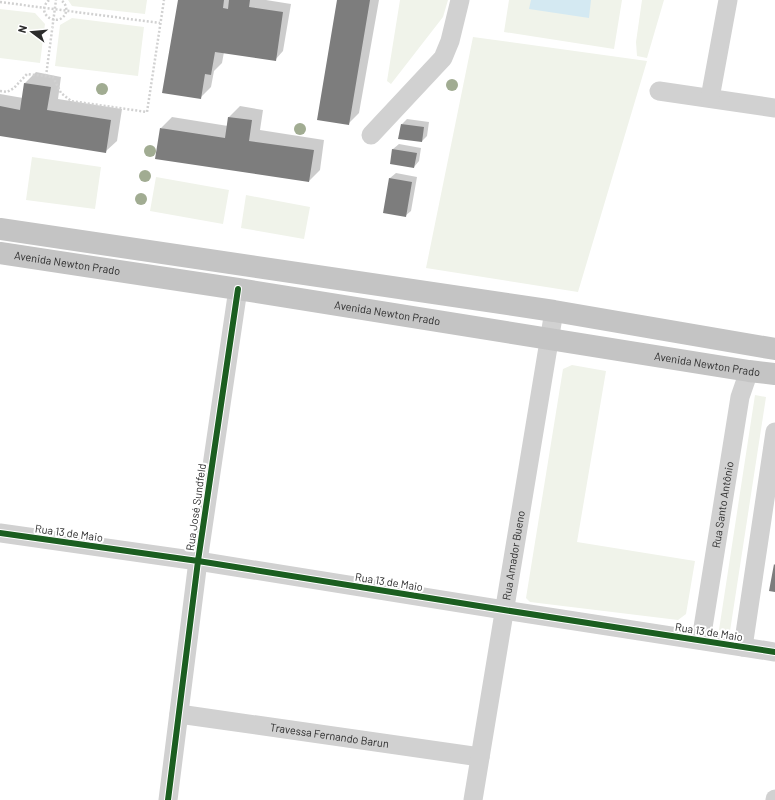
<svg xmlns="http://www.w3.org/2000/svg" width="775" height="800" viewBox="0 0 775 800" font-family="Barlow,sans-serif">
	<rect width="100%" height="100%" fill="#fff"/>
	<path fill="#f0f3ea" d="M68 0H147L145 14 72 6Z
		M400 0H448L443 17 391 84 387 81Z
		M509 0H622L614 49 504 32Z
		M642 0H664L647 58 637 56 636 42Z
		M0 9 35 13 45 24 40 63 0 58Z
		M72 18 144 27 138 76 55 66 60 25Z
		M473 37 647 61 578 292 426 268Z
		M32 157 101 167 95 209 26 200Z
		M156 177 229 190 223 224 150 211Z
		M246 195 310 207 304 239 241 228Z
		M572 365 606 371 577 542 695 561 686 614 678 620 530 602 526 598 563 369Z
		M755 395 766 397 730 631 719 630Z"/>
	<path fill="#d4e9f2" d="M531 0H591L589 18 529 9Z"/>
	<path fill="#0003" d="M179 0H266L291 4 283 51 275 60 224 52 222 63 214 71 211 87 200 98Z
		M338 0H379L359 113 348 124Z
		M36 72 61 77 58 99 122 109 117 141 106 151 0 135V94L23 98 25 83Z
		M240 106 263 110 260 130 324 140 320 170 309 181 161 128 172 117 228 126 229 117Z
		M407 119 429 122 427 136 422 141 402 124Z
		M399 144 421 148 419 161 414 167 391 163 393 149Z
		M396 173 417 177 411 211 405 216 384 212 390 178Z"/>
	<path fill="#7d7d7d" d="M178 0H224L223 8 228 9 229 0H250L249 7 283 12 276 61 215 52 211 75 205 74 201 99 162 93Z
		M337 0H370L349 125 317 120Z
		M24 83 51 87 47 110 111 120 106 153 0 136V106L20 110Z
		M228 117 252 120 249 141 314 150 309 182 155 159 160 128 225 138Z
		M401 124 424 127 422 142 398 139Z
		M392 149 417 153 414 168 390 164Z
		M389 178 412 182 406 217 383 213Z
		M774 564 775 565V592L769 591Z"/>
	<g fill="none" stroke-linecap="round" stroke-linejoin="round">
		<path stroke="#d1d1d1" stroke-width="2.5" stroke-dasharray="2 2" stroke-linecap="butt" d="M49 0C33 15 61 29 66 12 67 7 65 3 61 0
			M0 2 160 23
			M46 76 56 0
			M0 91 7 92 14 88 27 74 53 77 61 93 71 101 147 112 164 0"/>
		<g stroke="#d1d1d1" stroke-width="19">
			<path d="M659 91 775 108"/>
			<path d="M710 98 728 0"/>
			<path d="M371 135 443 58 450 41 460 0"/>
			<path d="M0 533 198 561 504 610 775 652"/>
			<path id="s1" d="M701 640 740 397 749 371"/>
			<path d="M743 647 775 432"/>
			<path id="s2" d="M179 714 480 757"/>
			<path d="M168 800 198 561 238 289"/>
			<path id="s3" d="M473 800 554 311"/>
			<path d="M775 800V799"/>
		</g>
		<g stroke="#c4c4c4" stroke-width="22">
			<path d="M0 229 554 311 775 349"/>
			<path id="s4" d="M0 253 238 289 749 371 775 374"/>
		</g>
		<defs>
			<path id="cycleway" d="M0 533 198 561 504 610 775 652
				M168 800 198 561 238 289"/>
		</defs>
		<use href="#cycleway" stroke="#fff" stroke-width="8"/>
		<use href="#cycleway" stroke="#1b5e20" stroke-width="6"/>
	</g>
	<g fill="#a1ac92">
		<circle cx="452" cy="85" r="6"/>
		<circle cx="102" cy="89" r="6"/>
		<circle cx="300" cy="129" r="6"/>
		<circle cx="150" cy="151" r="6"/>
		<circle cx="145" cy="176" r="6"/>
		<circle cx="141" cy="199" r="6"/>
	</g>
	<g text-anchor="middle" stroke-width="4" stroke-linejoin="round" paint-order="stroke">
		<g font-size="11" fill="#2c2c2c" stroke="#fff">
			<text dy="4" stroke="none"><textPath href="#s4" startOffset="68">Avenida Newton Prado</textPath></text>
			<text dy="4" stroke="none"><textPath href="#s4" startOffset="392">Avenida Newton Prado</textPath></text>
			<text dy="4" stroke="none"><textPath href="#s4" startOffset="716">Avenida Newton Prado</textPath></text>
			<text dy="4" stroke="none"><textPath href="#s1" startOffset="137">Rua Santo Antônio</textPath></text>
			<text transform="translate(196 507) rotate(-82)" y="4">Rua José Sundfeld</text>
			<text transform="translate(69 533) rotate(8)" y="4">Rua 13 de Maio</text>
			<text dy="4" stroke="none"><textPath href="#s3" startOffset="248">Rua Amador Bueno</textPath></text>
			<text transform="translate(389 582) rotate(9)" y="4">Rua 13 de Maio</text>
			<text transform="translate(709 632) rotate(9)" y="4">Rua 13 de Maio</text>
			<text dy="4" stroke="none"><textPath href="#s2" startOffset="152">Travessa Fernando Barun</textPath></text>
		</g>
	</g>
	<g transform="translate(32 32) rotate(286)" stroke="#ffffff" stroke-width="3" paint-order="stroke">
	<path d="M0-3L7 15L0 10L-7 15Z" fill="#2c2c2c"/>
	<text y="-6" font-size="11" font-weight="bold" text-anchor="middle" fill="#2c2c2c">N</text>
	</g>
</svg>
